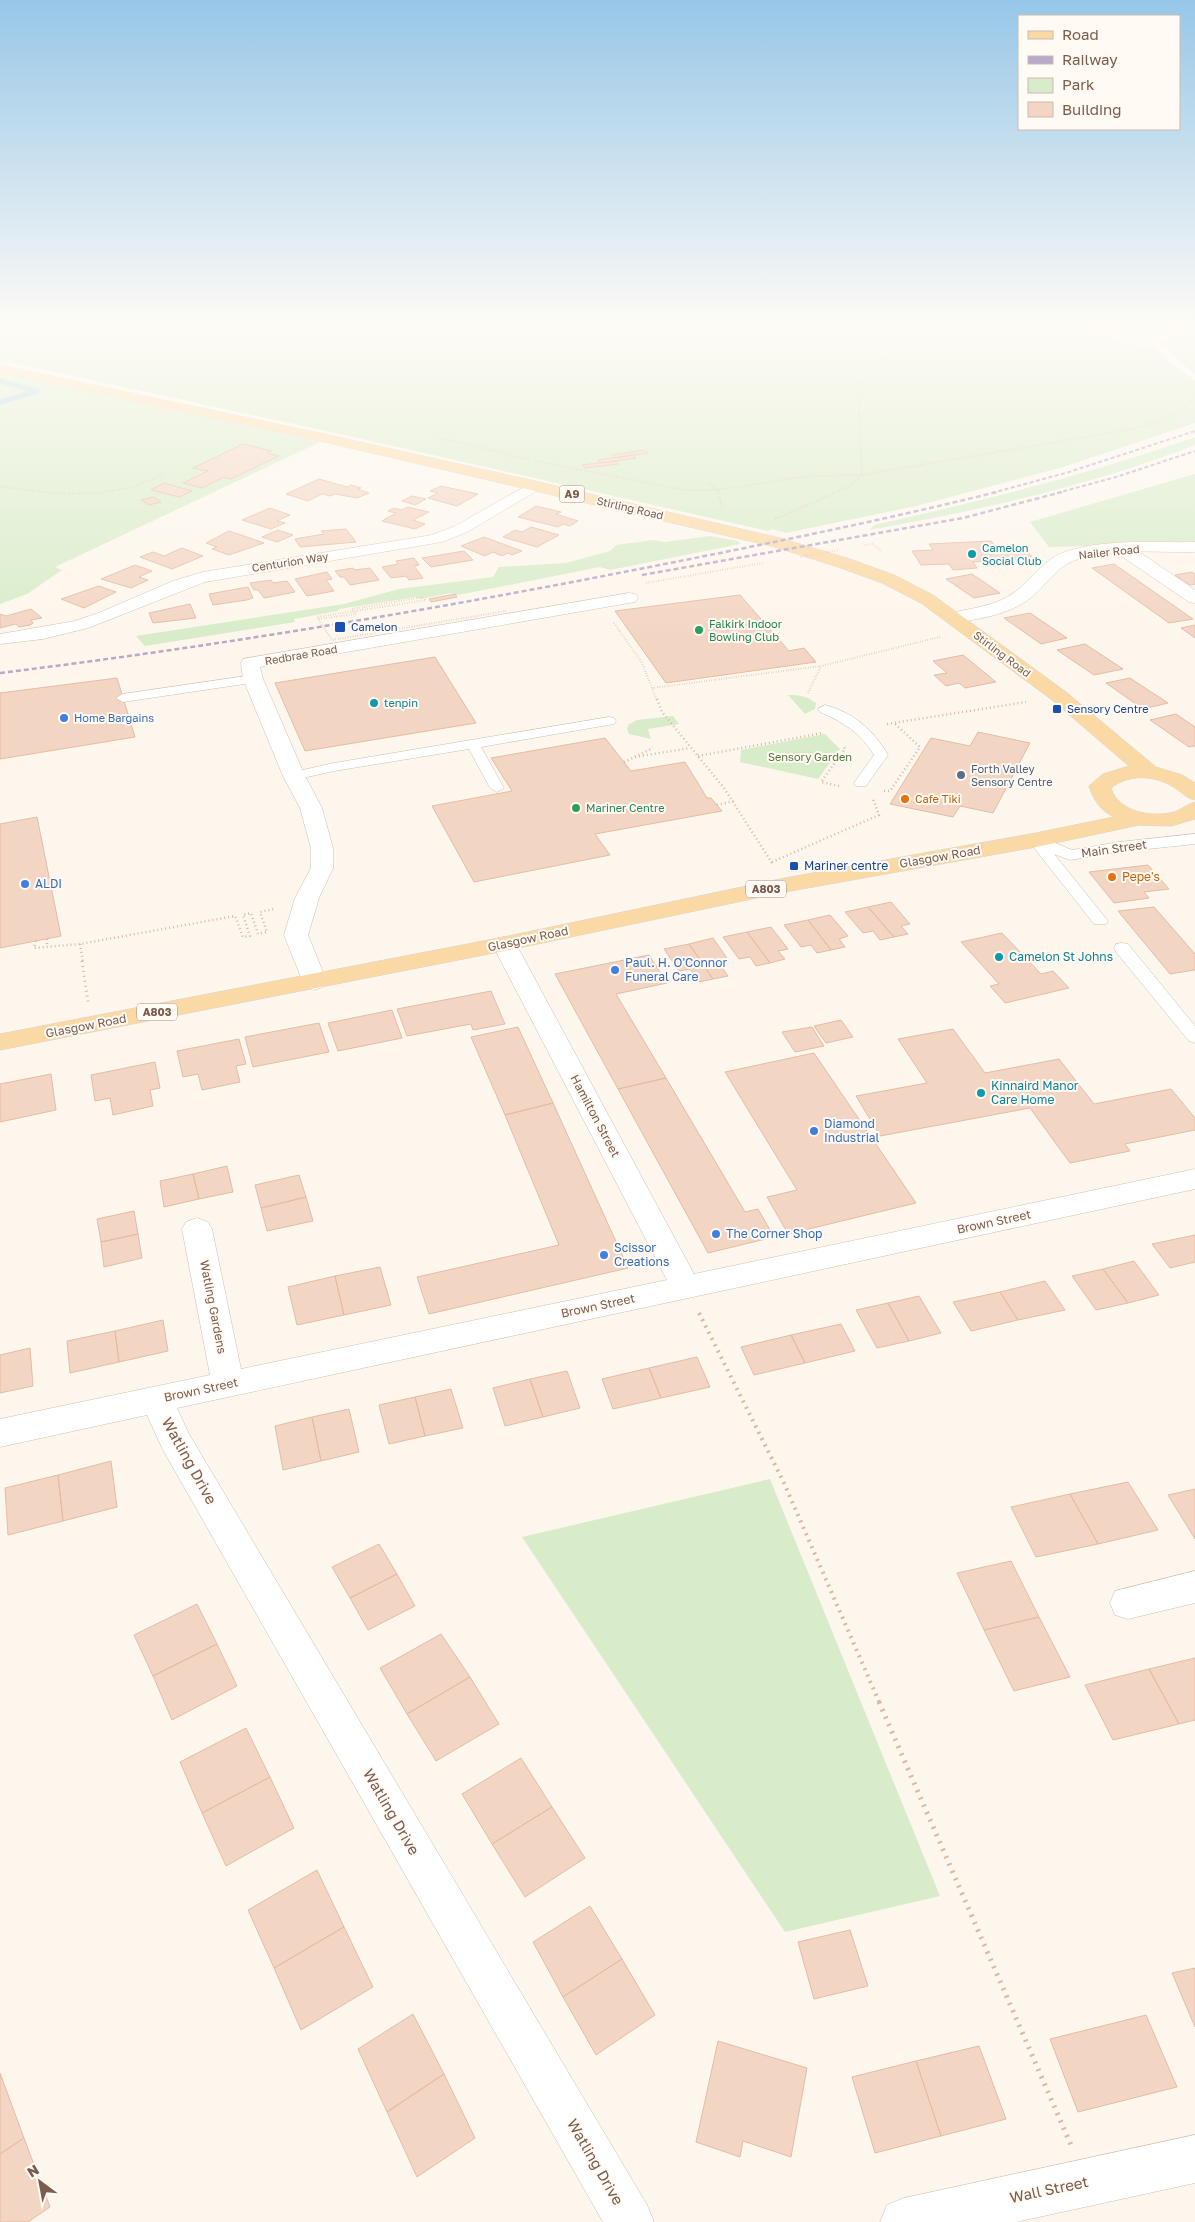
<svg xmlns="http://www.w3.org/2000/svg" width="1195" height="2222" viewBox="0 0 1195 2222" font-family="'Golos Text',sans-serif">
	<rect width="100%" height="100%" fill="#fdf6ec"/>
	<path fill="#d8ecc9" d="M0 327H1195V423L1063 467 916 506 786 533 772 529 768 531 340 434 0 360Z
		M0 373 320 442 55 567 62 570 27 594 0 604Z
		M1195 437V445C1093 485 977 511 869 530L874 525C982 501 1090 474 1195 437Z
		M1195 474V543L1049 547 1030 522Z
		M710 536 738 541 740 544 610 570 600 567 458 595 451 593 420 599 416 597 339 609 338 611 294 619 295 622 145 646 136 636 344 604 399 589 493 577 499 567 566 563 610 551 616 545 653 540 665 542Z
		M788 695C800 695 807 696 816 703L815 709 805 714Z
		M673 716 679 724 648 729 651 739 629 734 627 729 629 724 637 720Z
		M825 734 840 749 818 779 740 762 741 750Z
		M770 1479 940 1896 785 1932 522 1537Z"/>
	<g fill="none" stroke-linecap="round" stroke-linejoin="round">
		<path stroke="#a5d3da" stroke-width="5" d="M0 381 33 390
			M0 402 37 391"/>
	</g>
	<path fill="#f3d5c3" stroke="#e6bba3" d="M243 444 272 451 267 453 279 456 231 479 224 477 202 488 183 483 208 471 193 468Z
		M645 450 648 453 614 458 612 455Z
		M632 455 636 458 601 463 598 460Z
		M616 461 619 464 585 468 582 465Z
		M319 479 347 487 351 485 361 488 357 489 369 493 357 498 335 494 330 496 322 494 308 501 286 494Z
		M164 483 192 491 179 497 151 490Z
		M441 486 478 494 457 506 428 498 438 493 430 491Z
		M412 496 426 499 415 505 402 501Z
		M153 497 161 502 149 505 141 500Z
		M536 506 561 512 556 514 578 521 570 526 563 524 558 527 518 517Z
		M408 507 429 512 413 520 425 524 415 529 382 521 396 513 388 511 394 508 402 510Z
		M270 508 290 515 277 521 285 523 271 529 242 520Z
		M531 527 559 535 537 547 503 537 515 530 522 532Z
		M346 529 356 542 300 547 295 539 324 534 321 531Z
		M278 530 293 535 277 542 262 537Z
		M229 531 244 536 264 543 229 555 212 549 217 547 206 543Z
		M484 537 522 551 512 555 508 553 502 556 493 552 485 556 461 546Z
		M991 541 996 547 1023 546 1033 558 973 562 977 568 953 570 949 564 921 565 912 551 933 550 929 544Z
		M182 548 203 556 172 569 140 557 153 552 164 556Z
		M464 551 473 560 431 567 422 558Z
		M414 558 419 565 414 566 423 578 409 580 406 576 391 578 382 567 398 564 396 561Z
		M1114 564 1193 619 1169 623 1092 568Z
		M135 565 152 571 139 577 148 580 131 588 101 579Z
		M353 568 355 570 370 568 379 580 350 585 344 577H340L335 571Z
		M327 572 332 579 326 580 334 591 307 596 295 579Z
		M1192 572 1195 574V584L1190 585 1175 575Z
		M972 574 1000 593 974 598 946 579Z
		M271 580 273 583 287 581 295 592 264 598 258 590H254L250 583Z
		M99 586 116 592 84 608 61 599Z
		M248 587 253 598 247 600 213 605 209 594Z
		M455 594 457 597 431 602 429 599Z
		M740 595 789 651 804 648 816 662 666 683 615 611Z
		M190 604 196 618 153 623 149 613Z
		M31 609 42 618 31 620 33 623 30 625 19 627 16 624 0 628V614L6 616Z
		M1030 613 1067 638 1041 644 1004 618Z
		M1195 625V638L1181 628Z
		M1085 644 1123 669 1094 675 1057 650Z
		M963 655 996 682 965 688 959 683 946 686 934 675 947 673 933 661Z
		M435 657 476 723 305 751 275 683Z
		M117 678 135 737 0 759V693Z
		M1130 678 1168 703 1143 709 1106 683Z
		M1176 714 1195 727V746L1189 747 1150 720Z
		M978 732 1030 743 993 813 960 806 953 817 890 804 931 738 970 746Z
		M605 738 631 771 685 762 707 798H711L722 811 595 834 610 855 474 882 432 806 512 791 491 758Z
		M37 817 61 936 0 948V824Z
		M1148 865 1169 889 1144 892 1149 898 1114 903 1089 872Z
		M891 902 910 924 901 926 908 934 894 937 868 907Z
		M868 907 894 937 880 940 873 931 863 933 845 912Z
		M1154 907 1195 954V970L1170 974 1118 911Z
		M830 915 848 936 839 939 845 947 831 950 808 920Z
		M808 920 831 950 817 953 811 945 801 947 784 925Z
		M771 927 788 949 778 951 785 959 770 963 747 932Z
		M747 932 770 963 756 966 750 957 739 959 723 937Z
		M1002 933 1041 974 1053 971 1069 988 1005 1003 990 986 999 984 961 942Z
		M713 938 729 961 719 963 728 976 713 979 689 944Z
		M689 944 713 979 699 982 690 969 679 971 664 949Z
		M649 955 667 983 616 994 666 1078 618 1089 555 974Z
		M491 991 505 1024 473 1030 471 1024 407 1036 397 1009Z
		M392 1010 402 1038 338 1051 328 1023Z
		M841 1020 853 1037 826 1043 814 1026Z
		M319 1023 329 1052 253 1067 245 1037Z
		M518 1027 553 1103 505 1115 471 1037Z
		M812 1027 824 1046 795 1052 782 1032Z
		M953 1029 985 1073 1059 1059 1094 1104 1171 1089 1195 1118V1130L1125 1144 1130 1151 1070 1163 1030 1108 880 1136 856 1096 927 1083 898 1039Z
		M239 1039 246 1064 236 1066 240 1082 202 1090 198 1074 183 1077 177 1051Z
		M814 1053 916 1203 788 1234 767 1197 797 1190 725 1072Z
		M155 1062 160 1088 150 1090 153 1106 113 1115 110 1098 95 1101 91 1075Z
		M51 1074 56 1110 0 1122V1084Z
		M666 1078 745 1212 758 1209 774 1237 708 1253 618 1089Z
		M553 1103 628 1268 429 1314 417 1277 559 1245 505 1115Z
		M227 1166 233 1192 199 1199 193 1174Z
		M193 1174 199 1199 164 1207 160 1181Z
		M299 1175 306 1197 261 1208 255 1185Z
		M306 1197 313 1221 267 1231 261 1208Z
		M134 1211 138 1234 101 1242 97 1219Z
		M138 1234 142 1258 104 1267 101 1242Z
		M1195 1235V1262L1170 1268 1152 1244Z
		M1134 1261 1159 1295 1128 1303 1103 1269Z
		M380 1267 391 1305 344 1315 335 1276Z
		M1103 1269 1128 1303 1096 1310 1072 1276Z
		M335 1276 344 1315 297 1325 288 1287Z
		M1045 1281 1065 1310 1018 1320 1000 1292Z
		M1000 1292 1018 1320 971 1331 953 1302Z
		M919 1296 941 1333 909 1341 888 1303Z
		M888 1303 909 1341 877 1348 856 1310Z
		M163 1320 168 1351 119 1362 115 1331Z
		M841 1324 855 1351 805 1363 791 1335Z
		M115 1331 119 1362 70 1373 67 1341Z
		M791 1335 805 1363 754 1375 741 1347Z
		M30 1348 33 1386 0 1393V1355Z
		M697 1357 710 1387 661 1398 649 1368Z
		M649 1368 661 1398 613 1409 602 1379Z
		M567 1371 580 1408 543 1417 530 1379Z
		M530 1379 543 1417 505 1426 493 1388Z
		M451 1389 463 1428 425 1436 415 1397Z
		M415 1397 425 1436 389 1444 379 1405Z
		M349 1409 359 1452 321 1461 312 1417Z
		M312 1417 321 1461 283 1470 275 1426Z
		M111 1461 117 1507 63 1521 58 1475Z
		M58 1475 63 1521 8 1535 5 1488Z
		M1128 1482 1158 1530 1098 1544 1070 1494Z
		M1195 1489V1539L1168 1495Z
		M1070 1494 1098 1544 1036 1557 1011 1507Z
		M379 1544 397 1574 350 1598 332 1567Z
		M1011 1561 1039 1617 984 1630 957 1573Z
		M397 1574 415 1606 368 1630 350 1598Z
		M197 1604 217 1644 153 1676 134 1635Z
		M1039 1617 1070 1677 1014 1691 984 1630Z
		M441 1634 470 1677 407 1714 380 1668Z
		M217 1644 237 1686 172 1720 153 1676Z
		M1195 1658V1720L1179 1724 1149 1669Z
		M1149 1669 1179 1724 1113 1740 1085 1685Z
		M470 1677 499 1724 436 1761 407 1714Z
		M246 1728 270 1777 202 1813 180 1762Z
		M521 1758 552 1807 492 1844 462 1794Z
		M270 1777 294 1828 226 1866 202 1813Z
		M552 1807 585 1858 525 1897 492 1844Z
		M317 1870 344 1927 274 1968 248 1910Z
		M590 1906 622 1959 563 1997 533 1942Z
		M344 1927 373 1987 301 2030 274 1968Z
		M850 1930 868 1986 814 1999 798 1942Z
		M622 1959 655 2015 596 2055 563 1997Z
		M1195 1968V2027L1172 1973Z
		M413 2014 444 2074 387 2112 358 2049Z
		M1146 2015 1177 2087 1078 2112 1050 2039Z
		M718 2041 807 2068 791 2157 743 2141 740 2157 696 2142Z
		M979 2046 1006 2119 941 2136 916 2061Z
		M916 2061 941 2136 875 2153 852 2077Z
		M0 2073 24 2138 0 2154Z
		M444 2074 475 2138 417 2177 387 2112Z
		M24 2138 50 2207 28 2222H0V2154Z"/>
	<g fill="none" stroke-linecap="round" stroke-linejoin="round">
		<defs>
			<path id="lane" d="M1072 327C1096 325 1119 341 1144 342L1141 339 1142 337 1155 340 1174 327H1183L1161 344 1195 374V381L1169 362 1153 346 1128 345Z
				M253 675 260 679 258 682 123 702 116 698 123 694Z
				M825 705C853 712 874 731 888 755L866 786H856L854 783 874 755C861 733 843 722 820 712L818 709Z
				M609 717 614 718 616 721 614 724 481 747 504 788 497 792 490 788 469 749 334 771 294 780 287 776 289 773 334 763Z
				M1195 834V844L1119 852 1070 860 1054 854 1108 921 1106 924H1094L1028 840 1031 837 1036 835 1072 850 1119 842Z
				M1122 943 1128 944 1195 1026V1043L1189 1041 1116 952 1114 948 1116 944Z"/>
			<path id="street" d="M535 481 540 483 543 486 540 489 467 532 442 542 205 582 88 628 43 639 0 644V634L75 621 101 612 173 581 203 572 432 535 455 526Z
				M1123 544 1129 545 1195 590V603L1189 602 1117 553 1115 549 1117 545Z
				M629 593 635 594 638 598 635 602 260 667 263 679 305 776 322 808 333 848V868L319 898 308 935 327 982 323 987 314 990 305 987 284 935 295 898 311 868V848L300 808 283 776 243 679 241 663 243 659Z
				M504 937 513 939 516 944 694 1274 1195 1169V1189L177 1408 189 1434 647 2205 654 2222H603L163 1450 147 1415 0 1447V1419L210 1375 182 1229 186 1222 197 1218 208 1222 212 1229 241 1369 667 1280 492 944 495 939Z
				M1195 1571V1603L1128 1619 1115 1615 1110 1603 1115 1591Z
				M1195 2135V2183L1016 2222H880L887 2205 904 2198Z"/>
			<path id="secondary" d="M1195 542V552C1158 553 1107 547 1073 561 1054 569 1045 587 1029 599 1008 615 979 619 953 623L947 622 944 618 947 614C970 608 995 607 1015 592 1032 580 1042 561 1062 553 1103 538 1152 543 1195 542Z"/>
			<path id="primary" d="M0 365 329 435 535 481 780 538 850 559 894 575 933 595 1066 692 1156 767 1182 775 1195 783V800C1187 798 1185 795 1178 790 1159 776 1131 772 1111 788 1118 812 1152 818 1174 812 1181 810 1187 804 1195 802V819L1171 826 1139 825 1036 847 785 892 504 951 0 1050V1034L504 937 785 878 1036 833 1114 817C1100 810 1094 801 1089 786L1103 774 1129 766 1052 700 921 603 882 583 838 567 775 547 535 491 329 443 0 373Z"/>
		</defs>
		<use href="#lane" stroke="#d1beb0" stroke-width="1"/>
		<use href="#street" stroke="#d1beb0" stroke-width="1"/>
		<use href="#secondary" stroke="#d6c0b0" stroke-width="1"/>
		<use href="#primary" stroke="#dad1cd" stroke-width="1"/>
		<path stroke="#d9b8a5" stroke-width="2" stroke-dasharray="0.5 2" stroke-linecap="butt" d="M440 438 526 459
			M535 461 685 490C724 492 758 483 796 478 818 475 840 476 862 475L858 387 889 356 888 327
			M709 483 719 492 722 508
			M0 486C42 493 85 498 127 488 140 485 152 479 164 475
			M775 519 848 487 862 475 1133 429 1165 419 1195 399
			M865 545 873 544 881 551
			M646 583 763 563
			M319 619 356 614 352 609
			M614 623 642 663 657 701
			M652 688 821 666 940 637
			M808 693 821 666"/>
		<path stroke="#d9b8a5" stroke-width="2.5" stroke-dasharray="1 3" stroke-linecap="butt" d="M657 699 662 712 724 788 772 863
			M887 724 1026 702
			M698 756 823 733
			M635 757 690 748
			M624 762 653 748
			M839 786 821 782 845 749 844 747
			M884 791H890L920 747 894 723
			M717 805 734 801
			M772 862 879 815 873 799
			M47 939V946
			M36 941 34 948 80 944 235 916 243 937 250 936 243 915 251 913 258 934 267 932 260 912 274 909
			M80 944 83 962"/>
		<path stroke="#d9b8a5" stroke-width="3" stroke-dasharray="1 4" stroke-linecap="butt" d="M82 961 88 1002"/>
		<path stroke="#d9b8a5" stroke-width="4" stroke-dasharray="2 5" stroke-linecap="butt" d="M699 1313 784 1483 880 1704"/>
		<path stroke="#d9b8a5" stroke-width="5" stroke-dasharray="2 6" stroke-linecap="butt" d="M879 1702 1071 2145"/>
		<use href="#lane" fill="#fff" fill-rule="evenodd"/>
		<use href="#street" fill="#fff" fill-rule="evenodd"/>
		<use href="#secondary" fill="#fff" fill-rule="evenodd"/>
		<use href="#primary" fill="#fbd9a5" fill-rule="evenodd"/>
		<path stroke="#b9a8c9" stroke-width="2" stroke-dasharray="4 2.5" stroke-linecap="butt" d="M992 493 1069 472 1195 431
			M1057 493 1116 477 1195 451"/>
		<path stroke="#b9a8c9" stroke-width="2.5" stroke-dasharray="5 3" stroke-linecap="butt" d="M642 575 963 518 1062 492
			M0 673C211 647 420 612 629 571 752 547 875 522 997 492"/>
		<path stroke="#d9b8a5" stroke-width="2" stroke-dasharray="0.5 2" stroke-linecap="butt" d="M800 557 839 550
			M352 609 423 597 426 600 317 617 332 640 506 611"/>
	</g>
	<linearGradient id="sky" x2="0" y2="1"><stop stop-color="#97c7e8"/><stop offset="0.51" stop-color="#fefbf6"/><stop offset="1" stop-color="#fefbf6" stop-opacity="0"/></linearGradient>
	<rect width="1195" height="638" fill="url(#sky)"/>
	<g fill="#0f9aa8" stroke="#fffaf3" stroke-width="2">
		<circle cx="972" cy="554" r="5"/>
		<circle cx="374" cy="703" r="5"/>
		<circle cx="999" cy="957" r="5"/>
		<circle cx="981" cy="1093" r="5"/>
	</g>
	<g fill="#1a4fb4" stroke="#fffaf3" stroke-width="2">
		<rect x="334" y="621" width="12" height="12" rx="2.5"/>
		<rect x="1052" y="704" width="10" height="10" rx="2.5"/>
		<rect x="789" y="861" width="10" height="10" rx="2.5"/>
	</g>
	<g fill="#2e9e5b" stroke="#fffaf3" stroke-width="2">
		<circle cx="699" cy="630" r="5"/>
		<circle cx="576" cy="808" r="5"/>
	</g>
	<g fill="#3f7fe0" stroke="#fffaf3" stroke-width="2">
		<circle cx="64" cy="718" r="5"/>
		<circle cx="25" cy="884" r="5"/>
		<circle cx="615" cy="970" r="5"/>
		<circle cx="814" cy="1131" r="5"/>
		<circle cx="716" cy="1234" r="5"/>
		<circle cx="604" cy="1255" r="5"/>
	</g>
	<circle fill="#5c6f8a" stroke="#fffaf3" stroke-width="2" cx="961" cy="775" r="5"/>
	<g fill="#e8710a" stroke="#fffaf3" stroke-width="2">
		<circle cx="905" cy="799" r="5"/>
		<circle cx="1112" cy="877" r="5"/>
	</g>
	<g text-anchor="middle" stroke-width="4" stroke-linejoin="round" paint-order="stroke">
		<g fill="#fffaf3" stroke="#a28b7f" stroke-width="1">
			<rect x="559.5" y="485.5" width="25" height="17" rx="4"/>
			<rect x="746" y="880.5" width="40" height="17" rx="4"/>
			<rect x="137" y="1003.5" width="40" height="17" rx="4"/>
		</g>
		<g font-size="11" font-weight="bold" fill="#7a5c4d">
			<text x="572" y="498">A9</text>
			<text x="766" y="893">A803</text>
			<text x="157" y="1016">A803</text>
		</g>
		<g font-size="11" fill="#7a5c4d" stroke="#fffaf3">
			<text transform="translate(630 508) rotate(13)" y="4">Stirling Road</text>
			<text transform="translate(1109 552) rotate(-6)" y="4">Nailer Road</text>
			<text transform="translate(290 562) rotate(-9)" y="4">Centurion Way</text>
			<text transform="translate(1002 654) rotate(37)" y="4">Stirling Road</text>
			<text transform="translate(301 655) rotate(-10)" y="4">Redbrae Road</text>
		</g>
		<g font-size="11" fill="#0d838f" stroke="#fffaf3" text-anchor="start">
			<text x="982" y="552">Camelon<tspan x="982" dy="13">Social Club</tspan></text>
			<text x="384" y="707">tenpin</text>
		</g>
		<g font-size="11" fill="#27864d" stroke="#fffaf3" text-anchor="start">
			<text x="709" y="628">Falkirk Indoor<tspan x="709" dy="13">Bowling Club</tspan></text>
			<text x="586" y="812">Mariner Centre</text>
		</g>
		<g font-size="11" fill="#164399" stroke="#fffaf3" text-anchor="start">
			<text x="351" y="631">Camelon</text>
			<text x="1067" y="713">Sensory Centre</text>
		</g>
		<g font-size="11" fill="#366cbe" stroke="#fffaf3" text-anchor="start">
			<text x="74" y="722">Home Bargains</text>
		</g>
		<g font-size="11" fill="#537a41" stroke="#fffaf3">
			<text x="810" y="761">Sensory Garden</text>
		</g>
		<g font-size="11" fill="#4e5e75" stroke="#fffaf3" text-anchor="start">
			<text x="971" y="773">Forth Valley<tspan x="971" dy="13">Sensory Centre</tspan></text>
		</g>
		<g font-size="11" fill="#c56008" stroke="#fffaf3" text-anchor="start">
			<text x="915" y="803">Cafe Tiki</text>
		</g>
		<g font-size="12" fill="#7a5c4d" stroke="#fffaf3">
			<text transform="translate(1114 849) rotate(-8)" y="4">Main Street</text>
			<text transform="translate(940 857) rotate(-10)" y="4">Glasgow Road</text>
			<text transform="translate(528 939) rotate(-12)" y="4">Glasgow Road</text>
			<text transform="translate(86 1026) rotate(-11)" y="4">Glasgow Road</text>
			<text transform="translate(595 1116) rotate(62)" y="4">Hamilton Street</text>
			<text transform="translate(994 1222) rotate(-12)" y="4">Brown Street</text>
			<text transform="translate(598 1306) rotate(-12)" y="4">Brown Street</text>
			<text transform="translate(213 1307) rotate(79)" y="4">Watling Gardens</text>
			<text transform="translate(201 1390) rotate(-12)" y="4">Brown Street</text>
		</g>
		<g font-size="12" fill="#164399" stroke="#fffaf3" text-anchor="start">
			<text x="804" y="870">Mariner centre</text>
		</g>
		<g font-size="12" fill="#c56008" stroke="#fffaf3" text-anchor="start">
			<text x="1122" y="881">Pepe's</text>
		</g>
		<g font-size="12" fill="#366cbe" stroke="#fffaf3" text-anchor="start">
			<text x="35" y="888">ALDI</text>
			<text x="625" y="967">Paul. H. O'Connor<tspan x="625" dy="14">Funeral Care</tspan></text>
			<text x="824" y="1128">Diamond<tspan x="824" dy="14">Industrial</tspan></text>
			<text x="726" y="1238">The Corner Shop</text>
			<text x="614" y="1252">Scissor<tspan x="614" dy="14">Creations</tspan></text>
		</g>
		<g font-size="12" fill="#0d838f" stroke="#fffaf3" text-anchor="start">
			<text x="1009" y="961">Camelon St Johns</text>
			<text x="991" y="1090">Kinnaird Manor<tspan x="991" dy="14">Care Home</tspan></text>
		</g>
		<g font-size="15" fill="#7a5c4d" stroke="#fffaf3">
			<text transform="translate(189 1461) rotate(61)" y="5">Watling Drive</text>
			<text transform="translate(391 1812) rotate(60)" y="5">Watling Drive</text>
			<text transform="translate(595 2162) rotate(60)" y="5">Watling Drive</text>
			<text transform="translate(1049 2190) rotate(-12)" y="5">Wall Street</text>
		</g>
	</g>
	<rect x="1018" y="15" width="162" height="115" fill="#fffaf3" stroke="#cabbb1"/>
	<rect x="1028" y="31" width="25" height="8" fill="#fbd9a5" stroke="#cabbb1"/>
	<text x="1062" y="40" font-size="15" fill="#7a5c4d">Road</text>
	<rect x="1028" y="56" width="25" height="8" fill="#b9a8c9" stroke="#cabbb1"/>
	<text x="1062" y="65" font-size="15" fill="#7a5c4d">Railway</text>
	<rect x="1028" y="78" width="25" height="15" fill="#d8ecc9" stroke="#cabbb1"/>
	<text x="1062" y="90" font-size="15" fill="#7a5c4d">Park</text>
	<rect x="1028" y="102" width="25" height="15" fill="#f3d5c3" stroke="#cabbb1"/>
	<text x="1062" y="115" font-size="15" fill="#7a5c4d">Building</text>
	<g transform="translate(40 2182) rotate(328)" stroke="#fffaf3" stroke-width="4" paint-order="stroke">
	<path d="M0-4L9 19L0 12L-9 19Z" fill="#7a5c4d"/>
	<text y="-8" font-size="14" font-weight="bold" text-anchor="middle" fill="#7a5c4d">N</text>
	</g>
</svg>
